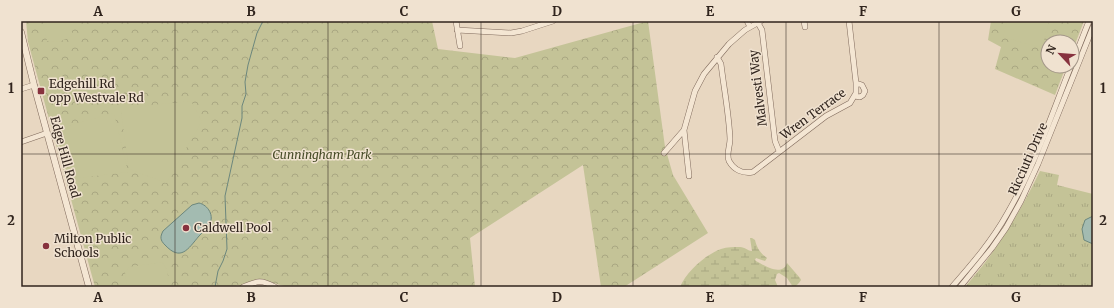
<svg xmlns="http://www.w3.org/2000/svg" width="1114" height="308" viewBox="0 0 1114 308" font-family="Merriweather,serif">
	<defs>
		<pattern id="grass-tufts" width="24" height="20" patternUnits="userSpaceOnUse"><rect width="24" height="20" fill="#c4c397"/><path d="M3 7l-1-3M5 7V3M7 7l1-3M15 17l-1-3M17 17v-4M19 17l1-3" fill="none" stroke="#a9a782"/></pattern>
		<pattern id="wetland-marsh" width="20" height="14" patternUnits="userSpaceOnUse"><rect width="20" height="14" fill="#c4c397"/><path d="M1 5h8M5 5V1M11 12h8M15 12V8" fill="none" stroke="#a9a782"/></pattern>
		<pattern id="park-crowns" width="20" height="18" patternUnits="userSpaceOnUse"><rect width="20" height="18" fill="#c4c397"/><path d="M2 6a3 3 0 1 1 6 0M12 15a3 3 0 1 1 6 0" fill="none" stroke="#a9a782"/></pattern>
	</defs>
	<rect width="100%" height="100%" fill="#e8d7c1"/>
	<path fill="url(#grass-tufts)" d="M1040 171 1059 175 1057 185 1093 194V287H965C998 249 1018 216 1040 171Z"/>
	<path fill="url(#wetland-marsh)" d="M750 238H752L755 240C757 248 760 253 767 258L765 261 756 258 755 260 756 261C765 266 782 277 787 263L800 278 801 280C799 283 797 286 793 287L787 278 779 273 777 274 775 280 778 287H745L741 285 739 287H680C687 271 705 255 721 249 727 247 734 247 740 247 745 247 748 251 752 251Z"/>
	<path fill="url(#park-crowns)" d="M26 21H432L438 49 515 58 648 21 665 147 673 175 708 233 624 287H601L583 165 470 238 475 287H288L258 279 240 287 238 285 233 287H95L28 42Z
		M991 21H1084L1072 52V42H1048V66H1066L1055 95 995 69 1001 47 988 40Z"/>
	<path fill="#c4c397" d="M43 21H72V36L59 42 47 41Z
		M1007 21H1049L1042 48 1003 37Z
		M191 101 202 121 166 183 129 169 121 112 123 108Z
		M114 113 128 172 71 179 61 132 64 127Z
		M162 262C168 270 170 277 166 287H127L125 272 129 267Z"/>
	<path fill="#a3bbb1" stroke="#6c877d" d="M199 203C208 205 215 216 209 225 206 229 202 233 199 236 188 249 181 262 165 245 160 240 160 237 163 231L192 205Z
		M1093 216V244L1084 240 1082 229 1085 220Z"/>
	<g fill="none" stroke-linecap="round" stroke-linejoin="round">
		<path stroke="#6c877d" stroke-width="1" d="M215 287 218 271 223 261 227 249 225 196 242 118V106L246 94 245 82 248 65 257 33 263 21"/>
		<defs>
			<path id="minor" d="M456 21 460 46
				M747 21 750 27
				M804 21 805 27
				M758 23 762 30 775 141 779 151
				M457 30 511 33 522 31 553 21
				M717 57 721 64C724 89 729 114 730 139 730 147 726 154 729 161 734 170 743 174 753 172L826 116 850 103 856 93V83L849 21
				M1072 64 1089 21
				M21 89 34 85
				M855 96 860 97 863 95 865 91 862 85 856 83
				M684 130 689 176
				M21 142 47 133
				M664 153 684 130 695 91 704 74 729 44 745 30 761 21
				M243 287C257 281 261 279 275 287
				M952 287C972 264 992 241 1007 214 1034 168 1051 116 1071 66
				M960 287 992 248 1006 228 1021 201 1038 164 1093 27"/>
			<path id="tertiary" d="M21 32 34 85 89 287"/>
		</defs>
		<use href="#minor" stroke="#7f695b" stroke-width="6"/>
		<use href="#tertiary" stroke="#7f695b" stroke-width="7"/>
		<use href="#minor" stroke="#f4e6d3" stroke-width="5"/>
		<use href="#tertiary" stroke="#f4e6d3" stroke-width="6"/>
	</g>
	<path fill="none" stroke="#30241d" stroke-width="1" stroke-opacity="0.55" d="M175 21V287M328 21V287M481 21V287M633 21V287M786 21V287M939 21V287M21 154H1093"/>
	<g fill="#87323e" stroke="#f0e2d0" stroke-width="1.5">
		<rect x="37" y="87" width="8" height="8" rx="2"/>
		<circle cx="186" cy="228" r="4"/>
		<circle cx="46" cy="246" r="4"/>
	</g>
	<g text-anchor="middle" stroke-width="3" stroke-linejoin="round" paint-order="stroke">
		<g font-size="12" fill="#30241d" stroke="#f0e2d0" text-anchor="start">
			<text x="49" y="88">Edgehill Rd<tspan x="49" dy="14">opp Westvale Rd</tspan></text>
			<text x="194" y="232">Caldwell Pool</text>
			<text x="54" y="243">Milton Public<tspan x="54" dy="14">Schools</tspan></text>
		</g>
		<g font-size="12" fill="#30241d" stroke="#f0e2d0">
			<text transform="translate(758 88) rotate(-97)" y="4">Malvesti Way</text>
			<text transform="translate(813 114) rotate(-36)" y="4">Wren Terrace</text>
			<text transform="translate(65 157) rotate(75)" y="4">Edge Hill Road</text>
			<text transform="translate(1028 159) rotate(-66)" y="4">Ricciuti Drive</text>
		</g>
		<g font-size="12" font-style="italic" fill="#464b26" stroke="#f0e2d0">
			<text x="322" y="159">Cunningham Park</text>
		</g>
	</g>
	<rect width="1114" height="308" fill="none" stroke="#f0e2d0" stroke-width="44"/>
	<g transform="translate(1060 54) rotate(296)"><circle r="19" fill="#f0e2d0" stroke="#a39688"/>
	<path d="M0-3L7 15L0 10L-7 15Z" fill="#87323e"/>
	<text y="-6" font-size="11" font-weight="bold" text-anchor="middle" fill="#30241d">N</text>
	</g>
	<rect x="22" y="22" width="1070" height="264" fill="none" stroke="#30241d" stroke-width="1.5"/>
	<g font-size="13" text-anchor="middle" font-weight="bold" fill="#30241d">
		<text x="98" y="16">A</text>
		<text x="251" y="16">B</text>
		<text x="404" y="16">C</text>
		<text x="557" y="16">D</text>
		<text x="710" y="16">E</text>
		<text x="863" y="16">F</text>
		<text x="1016" y="16">G</text>
		<text x="11" y="93">1</text>
		<text x="1103" y="93">1</text>
		<text x="11" y="225">2</text>
		<text x="1103" y="225">2</text>
		<text x="98" y="302">A</text>
		<text x="251" y="302">B</text>
		<text x="404" y="302">C</text>
		<text x="557" y="302">D</text>
		<text x="710" y="302">E</text>
		<text x="863" y="302">F</text>
		<text x="1016" y="302">G</text>
	</g>
</svg>
